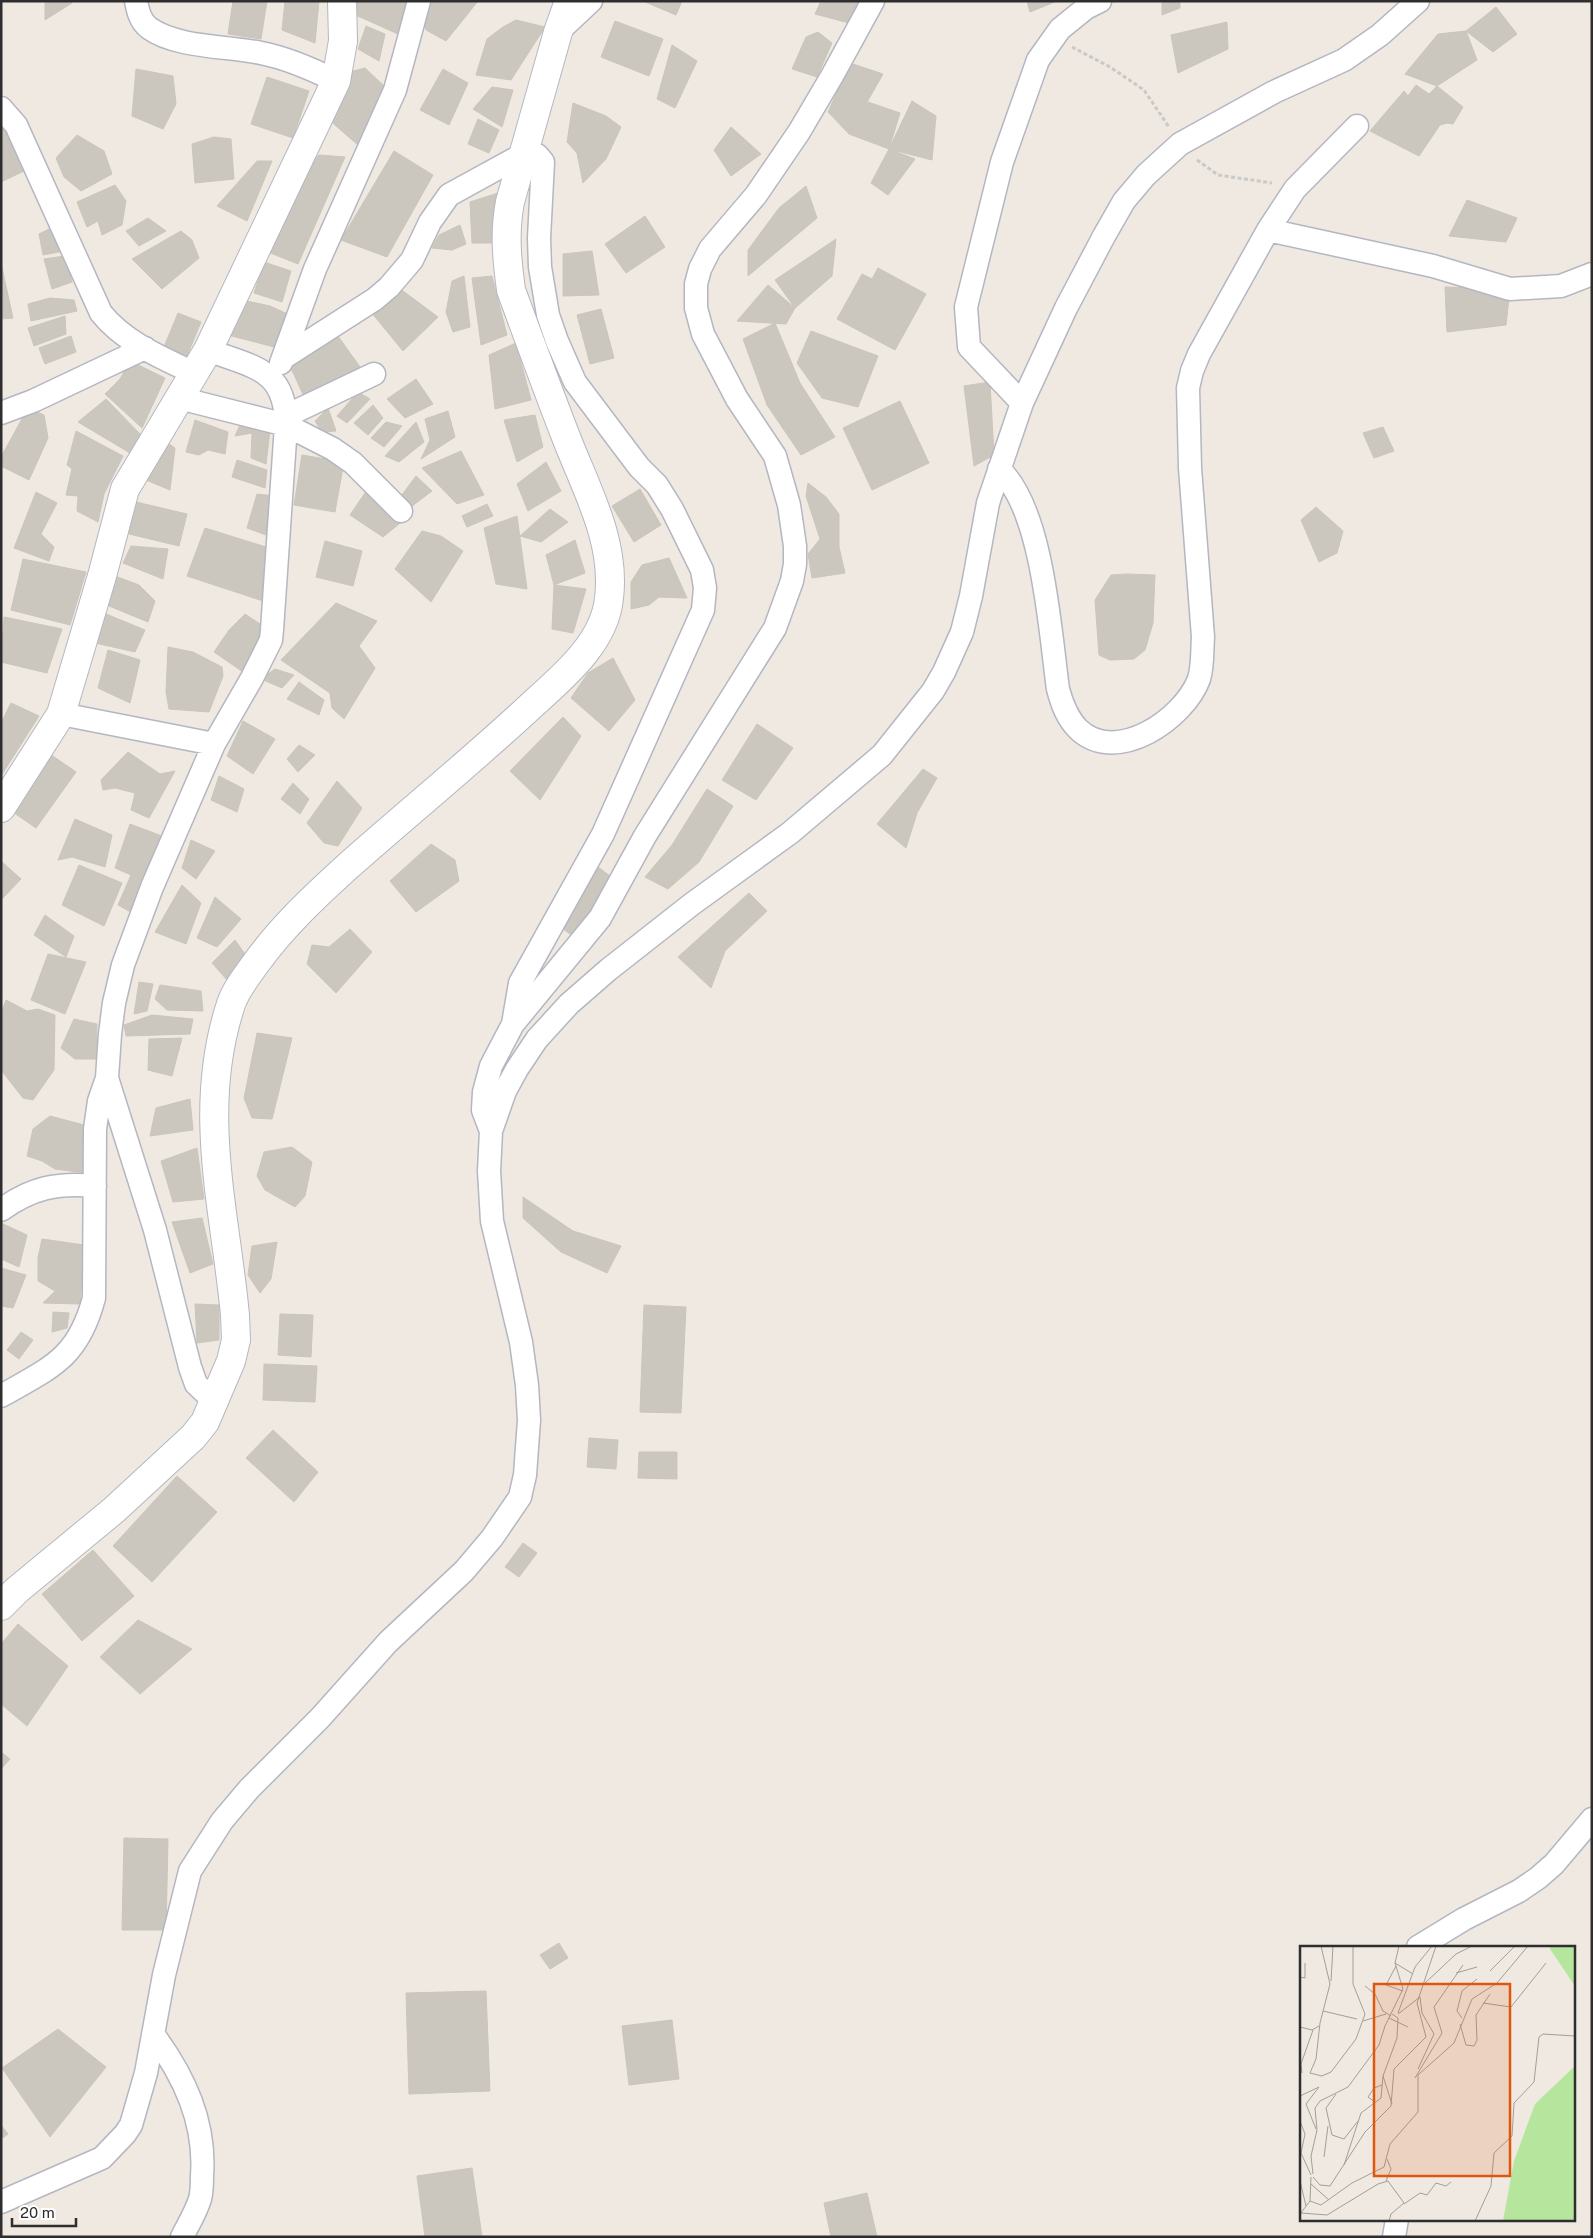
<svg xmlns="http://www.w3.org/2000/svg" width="1593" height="2238" viewBox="0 0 1593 2238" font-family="'Public Sans',sans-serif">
	<rect width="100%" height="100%" fill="#efe9e1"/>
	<path fill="#cbc7bf" stroke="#cbc5ba" d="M45 1H72V3L45 20Z
		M233 1H267L261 39 228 34Z
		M285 1H319L315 43 282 30Z
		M353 1H410L398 34 349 12Z
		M429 1H478L446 41 426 30 423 8Z
		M643 1H682L676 15Z
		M821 1H859L849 23 815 14Z
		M1027 1H1057L1030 12Z
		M1162 1H1180V8L1162 15Z
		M1496 7 1517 34 1493 52 1466 31Z
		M516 20 545 27 511 80 476 75 487 39 503 27Z
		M615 21 663 39 649 76 601 57Z
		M1227 22 1228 49 1178 73 1171 35Z
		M366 26 385 34 379 61 358 49Z
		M1466 31 1477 60 1437 86 1405 74 1438 34Z
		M818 32 832 43 817 77 792 69 806 37Z
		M672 45 697 61 675 108 657 99Z
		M850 63 883 74 849 134 828 112Z
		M365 68 384 86 358 145 328 119 346 73Z
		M136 69 173 76 176 104 163 129 132 116Z
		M443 69 468 83 449 125 420 110Z
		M267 77 309 91 293 138 251 124Z
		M1416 85 1429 94 1437 86 1463 107 1453 124 1447 123 1440 125 1419 156 1370 131 1404 91 1408 96Z
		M492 87 513 90 502 127 473 109Z
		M912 101 936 116 932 160 889 149Z
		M868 102 900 113 889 149 849 134Z
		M573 103 606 116 621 127 606 159 583 183 577 153 567 142Z
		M478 119 499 130 489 153 468 144Z
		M7 122 26 170 1 182V124Z
		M731 127 761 154 731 176 714 150Z
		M77 135 104 151 112 174 81 191 64 177 56 158Z
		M214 137 231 139 234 179 195 183 192 144Z
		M889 149 915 159 888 195 871 183Z
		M394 151 433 175 387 257 341 240Z
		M319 155 345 157 298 264 268 252 309 165Z
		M257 161H272L247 221 217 206Z
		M115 185 126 201 122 225 102 235 98 221 87 227 77 202Z
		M806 186 817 218 748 276V250L779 208Z
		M498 193 499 243H472L470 202Z
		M1467 200 1517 218 1506 242 1449 236Z
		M645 216 665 247 626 273 605 244Z
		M148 218 166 231 139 246 126 231Z
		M460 225 466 244 452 250 432 248 439 235Z
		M53 227 64 251 43 255 39 234Z
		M181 231 192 240 199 258 162 289 132 259Z
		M836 239 832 276 795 308 775 280Z
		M592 251 599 295 563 296V254Z
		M65 256 72 282 52 289 44 259Z
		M264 262 291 271 282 302 254 293Z
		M2 268 13 318 1 319V269Z
		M878 268 926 294 895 350 837 319 862 274 872 279Z
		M464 276 470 327 453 332 446 312 452 281Z
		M492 276 507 335 481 345 472 278Z
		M768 285 795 308 786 324 737 321Z
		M1445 287 1510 289 1506 325 1447 332Z
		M399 288 438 317 403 351 371 312Z
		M50 298 74 300 77 311 31 321 28 304Z
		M242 300 270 306 290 315 274 347 228 335Z
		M601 309 614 358 590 364 577 315Z
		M178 313 201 322 187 356 164 347Z
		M65 316 66 334 34 346 28 328Z
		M775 323 800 383 767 405 743 339Z
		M333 329 360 367 306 401 290 366Z
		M811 331 878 356 858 407 822 398 797 363Z
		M71 336 76 352 45 364 39 348Z
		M516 343 531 400 495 409 489 355Z
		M130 361 165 378 142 428 105 394 120 379Z
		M416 379 433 404 405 418 387 399Z
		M990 382 994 455 974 466 964 386Z
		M800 383 835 437 801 455 767 405Z
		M358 392 370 399 347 423 337 416Z
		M106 399 144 438 130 453 78 422Z
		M900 401 929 463 872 490 843 428Z
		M373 405 383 418 368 435 354 423Z
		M28 408 44 415 48 438 29 480 1 466V457Z
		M328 408 336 431 322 432 315 421Z
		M448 411 455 437 421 459 430 440 425 419Z
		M535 415 543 447 517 462 504 420Z
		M244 416 270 430 266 464 251 458 252 433 235 436Z
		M195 420 228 432 225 454 208 450 199 455 186 452Z
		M386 422 402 426 384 447 371 438Z
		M416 422 424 442 399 462 385 456Z
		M1383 427 1394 451 1374 458 1363 433Z
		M76 431 123 456 104 494 98 522 77 511 78 496 66 495 72 469 67 465Z
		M168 443 175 448 170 490 146 480Z
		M461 451 484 495 457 504 422 468Z
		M302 455 344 462 335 512 294 505Z
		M237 460 267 470 265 488 232 477Z
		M546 462 561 491 528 511 517 484Z
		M416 476 432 491 407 510 399 499Z
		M808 483 826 497 839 514V547L845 573 812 578 808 554 820 539 806 496Z
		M640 489 661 525 634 542 612 506Z
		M367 490 405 519 383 537 350 515Z
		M36 492 57 503 41 534 54 547 49 561 14 548Z
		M257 494 274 496 269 536 247 528Z
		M136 502 187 514 179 546 129 534Z
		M487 504 493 516 467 527 462 516Z
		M1316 507 1343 531 1337 553 1319 562 1301 520Z
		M550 509 568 522 541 542 520 536Z
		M517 516 527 589 496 584 484 528Z
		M205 528 266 547 263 601 187 576Z
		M422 531 441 536 463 551 431 602 395 569Z
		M575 540 585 573 554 585 546 555Z
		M325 541 362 551 353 586 316 577Z
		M131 546 168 549 163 579 123 563Z
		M669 558 687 598 659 597 649 605 631 609V582L642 565Z
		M23 559 86 572 70 625 11 610Z
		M1127 574 1155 575 1153 623 1145 650 1134 659 1110 660 1099 655 1095 600 1111 575Z
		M115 576 139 585 155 601 148 622 109 606Z
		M554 585 586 589 573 633 552 629Z
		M336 603 377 621 359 646 375 668 344 719 332 708 330 693 281 660Z
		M106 614 145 630 135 652 95 643Z
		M245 614 263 626 260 644 246 674 214 652 229 630Z
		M4 617 62 629 47 673 1 662Z
		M168 647 193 652 222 667 223 676 209 712 169 709 166 692Z
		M108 650 140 660 130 703 98 688Z
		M613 658 635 700 609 731 571 698 588 673Z
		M275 669 294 675 282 688 261 679Z
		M299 682 324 700 319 715 287 699Z
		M11 703 39 716 1 776V723Z
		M563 717 581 736 540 800 510 771Z
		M243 721 275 739 253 774 227 756Z
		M757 724 793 748 756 800 722 780Z
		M299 745 315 755 298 772 287 759Z
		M128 752 160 774 175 771 149 818 131 810 135 793 115 788 103 790 101 780Z
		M50 754 76 772 36 828 10 810Z
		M923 769 937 778 917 813 906 848 877 824Z
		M219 776 244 789 237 812 211 800Z
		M337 781 362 808 338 846 324 843 307 823Z
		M293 783 309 799 300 814 281 799Z
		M707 789 733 806 699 862 672 845Z
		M75 819 112 835 105 867 72 857 58 860Z
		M130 824 167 838 136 915 118 905 131 875 115 868Z
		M191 840 215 851 196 879 182 868Z
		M431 844 455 860 459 881 416 912 390 881Z
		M672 845 699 862 668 889 645 877Z
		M1 861 21 879 1 900Z
		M79 865 122 883 104 926 62 905Z
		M598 867 614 879 573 936 556 924Z
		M182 885 201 903 186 944 155 932Z
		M749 893 767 911 725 951 711 988 678 957Z
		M215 897 241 919 217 947 197 938Z
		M45 915 74 936 66 957 34 935Z
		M350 929 372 952 336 993 307 964 312 945 329 947Z
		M235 940 247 957 228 981 212 963Z
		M48 954 86 962 65 1014 31 1000Z
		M139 982 153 984 147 1011 134 1014Z
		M160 985 201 991 203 1011 167 1010 155 999Z
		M6 1000 27 1011 38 1009 55 1015 54 1070 33 1100 23 1098 1 1070V1014Z
		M152 1015 193 1019 190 1034 126 1036 124 1025Z
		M74 1019 97 1024 96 1059H75L61 1048Z
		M257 1033 292 1038 272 1119 252 1118 244 1098Z
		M182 1038 172 1076 148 1070 149 1039Z
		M190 1099 193 1130 150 1136 156 1108Z
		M50 1116 84 1125 86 1173 55 1169 42 1161 27 1156 33 1129Z
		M292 1147 312 1162 305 1196 295 1207 265 1190 257 1176 264 1152Z
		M197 1148 204 1199 173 1202 161 1161Z
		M523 1197 573 1231 621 1246 607 1273 561 1252 523 1218Z
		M202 1218 213 1264 190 1273 172 1222Z
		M1 1223 27 1235 19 1267 1 1259Z
		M42 1239 84 1245 80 1304 43 1303 55 1291 38 1281V1258Z
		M277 1242 271 1279 260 1293 248 1275 252 1246Z
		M1 1268 26 1275 13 1308 1 1306Z
		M195 1304 219 1305V1340L197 1343Z
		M644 1305 686 1307 681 1413 640 1412Z
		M53 1312 69 1313 67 1328 52 1332Z
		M280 1314 313 1315 311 1357 278 1355Z
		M21 1332 33 1340 19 1359 7 1350Z
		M264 1364 317 1366 315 1402 263 1400Z
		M273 1430 318 1472 294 1502 246 1458Z
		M589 1438 618 1440 616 1469 587 1467Z
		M639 1452H677V1479L638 1478Z
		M177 1476 217 1512 152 1582 113 1546Z
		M523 1543 537 1553 519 1577 505 1567Z
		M93 1550 134 1596 82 1641 42 1594Z
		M138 1620 192 1649 140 1694 100 1657Z
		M18 1624 68 1666 27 1726 1 1704V1644Z
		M1 1752 10 1759 1 1769Z
		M124 1838 168 1839 166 1930H122Z
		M559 1943 568 1958 550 1969 540 1955Z
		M486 1991 490 2091 409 2094 406 1993Z
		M672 2020 679 2079 629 2085 622 2026Z
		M58 2029 106 2067 50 2137 2 2068Z
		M1 2125 8 2134 1 2139Z
		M472 2168 482 2237H425L417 2176Z
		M867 2193 877 2237H831L824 2203Z"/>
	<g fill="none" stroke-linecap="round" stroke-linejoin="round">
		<defs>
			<path id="minor" d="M136 1C138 11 140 21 149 28 177 48 228 46 261 53 287 58 312 69 336 81
				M558 32 591 1
				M1 108 16 125 101 313C124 342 162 358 194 373
				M1268 230 1433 266 1510 289 1561 286 1592 274
				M208 350C252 367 286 368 286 425L272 630 271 640 252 678 214 744 152 887 123 965 114 1003 110 1034 107 1078 155 1230 190 1367 196 1384 214 1401
				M283 358 375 299 389 287 412 260 430 222 449 195 522 155H537L543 162 539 238 540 267 548 315 557 341 575 382 639 467 657 485 672 509 702 570 705 588 703 610 603 834 520 983 513 1024
				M281 363 315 269 395 90 419 1
				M179 398 286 425 333 449 353 463 401 511
				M1022 403 969 347 966 307 1002 162 1038 60 1060 29 1086 8 1100 1
				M1 413 33 401 145 348
				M286 416 374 374
				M999 469C1043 509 1050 632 1058 689 1062 704 1067 718 1078 729 1116 766 1184 719 1199 679 1203 666 1202 651 1203 637L1190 468 1188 388 1192 371 1199 354 1268 230 1295 189 1357 126
				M61 714 214 744
				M491 1131 483 1110 484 1092 491 1066 513 1024 600 918 645 836 775 628 792 581 795 564V546L789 505 775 456 737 399 703 334 696 308V284L700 269 710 249 756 195 799 132 832 76 873 1
				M1 1210C31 1188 58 1182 95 1186
				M1 1396C52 1367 78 1358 94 1298L95 1129 99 1101 107 1078
				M1418 1947 1464 1919 1519 1891 1538 1878 1554 1864 1592 1819
				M153 2034C184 2076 206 2122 202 2176 202 2183 202 2192 200 2199 196 2212 188 2225 182 2237
				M1 2202 102 2158 125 2134 131 2125 146 2073 164 1975 190 1871 222 1821 249 1789 320 1718 388 1642 464 1571 492 1538 520 1497 525 1475 529 1420 527 1385 521 1342 492 1221 489 1171 491 1131 505 1091 517 1069 537 1039 569 1004 608 970 692 904 790 833 882 755 933 691 944 672 962 632 971 596 988 503 1022 403 1066 308 1104 236 1124 201 1146 175 1180 144 1274 92 1344 60 1380 35 1418 1
				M1394 2237 1397 2219"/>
			<path id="tertiary" d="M1 808 61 714 102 576 125 489 208 350 336 81 343 41 342 1
				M1 1606 17 1590 114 1510 193 1437 205 1422 231 1361 236 1340 235 1315C225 1209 196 1110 231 1004 236 989 247 976 256 963 282 927 314 897 347 867 409 812 473 760 533 704 564 676 605 642 609 598 616 541 586 489 566 437 547 388 529 339 511 290 507 260 504 233 510 202L558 32 569 1"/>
		</defs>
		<use href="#minor" stroke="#b4b7c1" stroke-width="25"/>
		<use href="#tertiary" stroke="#b4b7c1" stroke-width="30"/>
		<path stroke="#c9c9c9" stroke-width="3" stroke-dasharray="4 2.5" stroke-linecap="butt" d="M1072 47 1110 67 1144 90 1169 127
			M1197 160 1218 175 1272 183"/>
		<use href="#minor" stroke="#fff" stroke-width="22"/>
		<use href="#tertiary" stroke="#fff" stroke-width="28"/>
	</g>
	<g transform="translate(1300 1946)">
		<rect width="275" height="275" fill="#efe9e1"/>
		<path d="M250 0H275V40L250 3ZM275 120V275H203L214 215 235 158Z" fill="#b6e59e"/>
		<path fill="none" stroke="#a29e99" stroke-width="1" d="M21 0 30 38 20 77 16 113 10 127 22 130 31 126 56 93 65 68 53 38V0M95 17 113 28M96 20 86 39 103 45M190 25 215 0M156 27 177 21M0 31 5 32V17M31 35 33 0M124 38 156 8 172 0M65 40 75 48 83 65 91 70M183 57 211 61 246 17M23 65 57 73M98 67 115 21 132 0M92 68 98 72 97 92 83 130 92 158M98 68 120 51 122 67 134 88 118 123M89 72 108 81M162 72 157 65 162 45 177 33M63 75 86 68M160 78 166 99 174 100 177 94 176 69 190 48M0 81 12 84 19 80M2 127 1 118 13 84M115 132 142 87 134 61 163 19M36 148 26 162 32 189 44 193 58 175M0 150 19 141 6 158 16 183M75 156 68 151 74 142 82 139M0 175 5 188 1 207 11 229M24 211 28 180M44 219 61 167 81 152 83 130M13 228 11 210 17 184 15 162 20 155 48 141 79 99 85 80 103 43 95 17 99 0M13 231 20 239 30 240 65 186 91 160 94 123 126 91 117 57 136 0M0 235 6 260M86 235 91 223 87 213M11 238 29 254M10 255 21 259 52 237 84 221 90 198 118 166V129L154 97 172 53 197 37 228 0M104 258 120 247 127 249 136 237 146 240 151 236M1 267 27 269 78 238 88 235 104 257 91 268 89 275M0 268 10 255 11 231M175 275 191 240 194 207 212 190 214 157 234 136 239 91 243 88 275 90"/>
		<path fill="#df570e" fill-opacity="0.15" stroke="#df570e" stroke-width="2.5" d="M74 38H210V230H74Z"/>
		<rect width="275" height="275" fill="none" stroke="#2e2e2e" stroke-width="2.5"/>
	</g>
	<rect width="1593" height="2238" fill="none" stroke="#2e2e2e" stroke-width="5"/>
	<path d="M12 2218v8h64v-8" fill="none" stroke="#2e2e2e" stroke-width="2.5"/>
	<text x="20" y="2218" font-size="15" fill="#2e2e2e" stroke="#ffffff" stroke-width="4" paint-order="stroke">20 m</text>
</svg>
